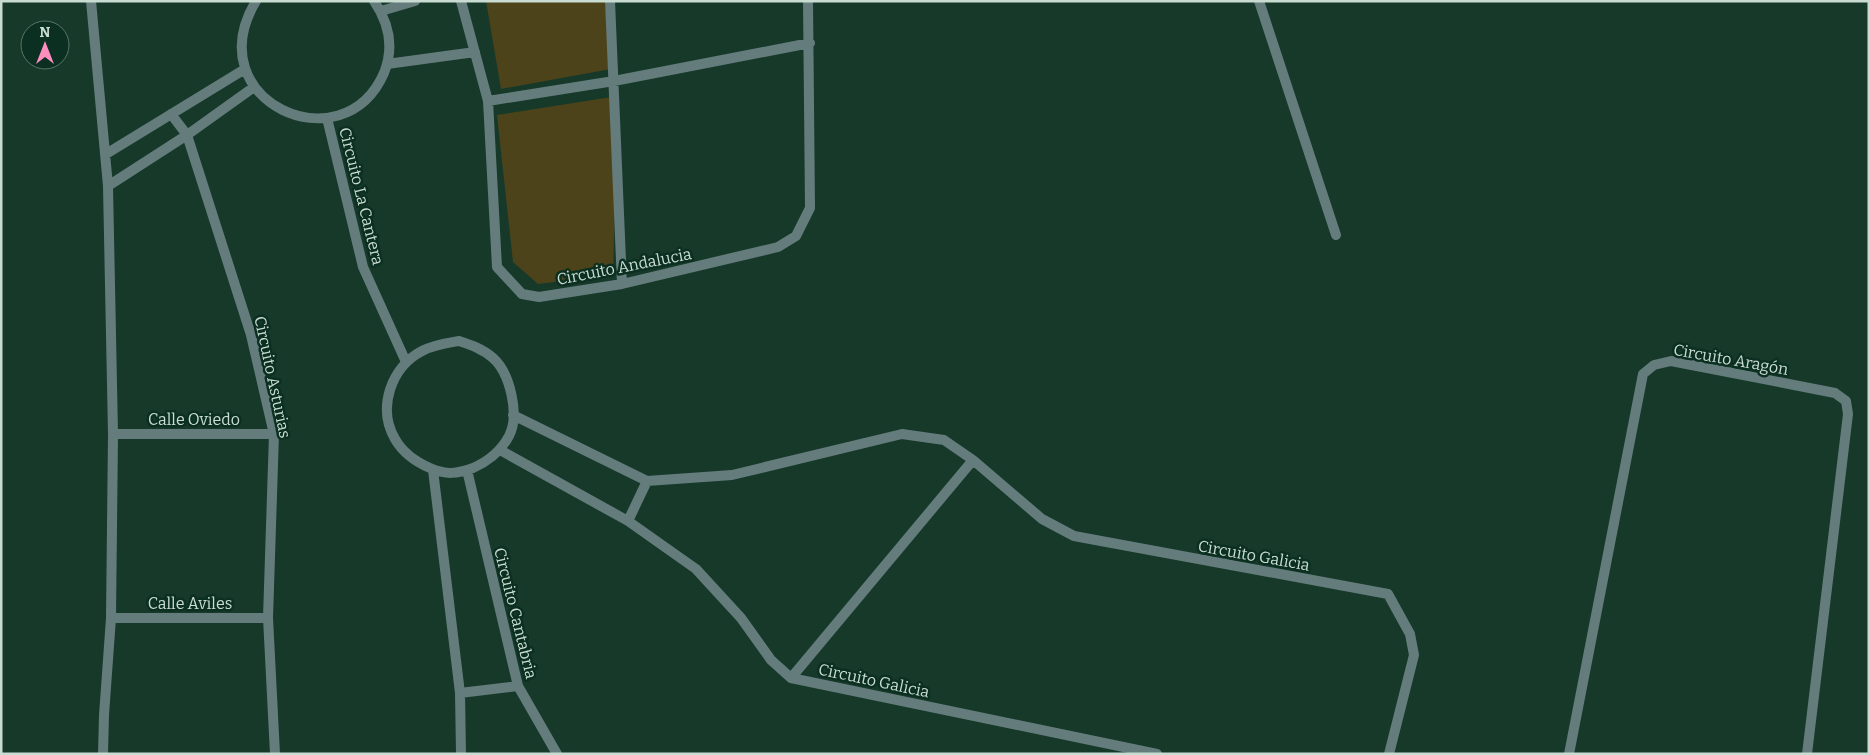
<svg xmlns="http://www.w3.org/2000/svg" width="1870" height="755" viewBox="0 0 1870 755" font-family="Bitter,serif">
	<rect width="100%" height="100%" fill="#16392a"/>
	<path fill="#4c431b" d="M486 1H605L611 69 501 89Z
		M618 96 613 275 538 284 513 262 497 115Z"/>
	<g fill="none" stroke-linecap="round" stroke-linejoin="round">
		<path stroke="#657c7c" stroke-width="10" d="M1259 1 1336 235"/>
		<path stroke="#657c7c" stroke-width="10" d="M91 1 108 186 113 434 111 618 104 715 103 754
			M256 1C196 101 343 167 384 73 394 48 389 23 374 1
			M461 1 488 101 497 267 522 294 539 297 622 284 778 247 796 236 810 208 808 1
			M610 1 622 284
			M381 11 415 1
			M387 64 475 52
			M488 101 614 81 810 43
			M171 114 187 135 251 335 274 434 268 618 275 754
			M327 118 363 267 406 362
			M106 154 245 69
			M108 186 187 135 254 87
			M459 341C471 345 483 349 493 358 510 373 520 415 509 436 501 451 489 461 473 468 457 474 446 475 430 468 416 462 403 453 395 439 377 408 391 367 422 351 433 345 447 343 459 341Z
			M513 415 647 481
			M113 434H274
			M500 450 628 521 696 569 741 618 771 660 791 678 1157 754
			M433 470 460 693 461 754
			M467 470 518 686 557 754
			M628 521 647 481 732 475 902 434 944 440 973 460 1042 519 1074 536 1388 594 1410 634 1414 655 1389 754
			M111 618H268
			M791 678 973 460
			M460 693 518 686
			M1569 754 1643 374 1654 365 1671 361 1835 393 1846 401 1848 414 1807 754"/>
	</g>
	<g text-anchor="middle" stroke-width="5" stroke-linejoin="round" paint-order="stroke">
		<g font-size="16" fill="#c9dcd2" stroke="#0b2f21">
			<text transform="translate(362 196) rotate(76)" y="6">Circuito La Cantera</text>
			<text transform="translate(624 266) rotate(-11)" y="6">Circuito Andalucia</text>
			<text transform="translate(1731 359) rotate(10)" y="6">Circuito Aragón</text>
			<text transform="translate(273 377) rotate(78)" y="6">Circuito Asturias</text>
			<text x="194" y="425">Calle Oviedo</text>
			<text transform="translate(1254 555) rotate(10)" y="6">Circuito Galicia</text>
			<text x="190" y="609">Calle Aviles</text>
			<text transform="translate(516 613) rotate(76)" y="6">Circuito Cantabria</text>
			<text transform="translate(874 680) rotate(12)" y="6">Circuito Galicia</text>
		</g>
	</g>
	<rect width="1870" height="755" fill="none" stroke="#c9dcd2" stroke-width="5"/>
	<g transform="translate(45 45)"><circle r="24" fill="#0b2f21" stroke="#577468"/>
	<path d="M0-4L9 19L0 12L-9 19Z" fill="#fd8ebe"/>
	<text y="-8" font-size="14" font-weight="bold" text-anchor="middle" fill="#c9dcd2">N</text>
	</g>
</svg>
